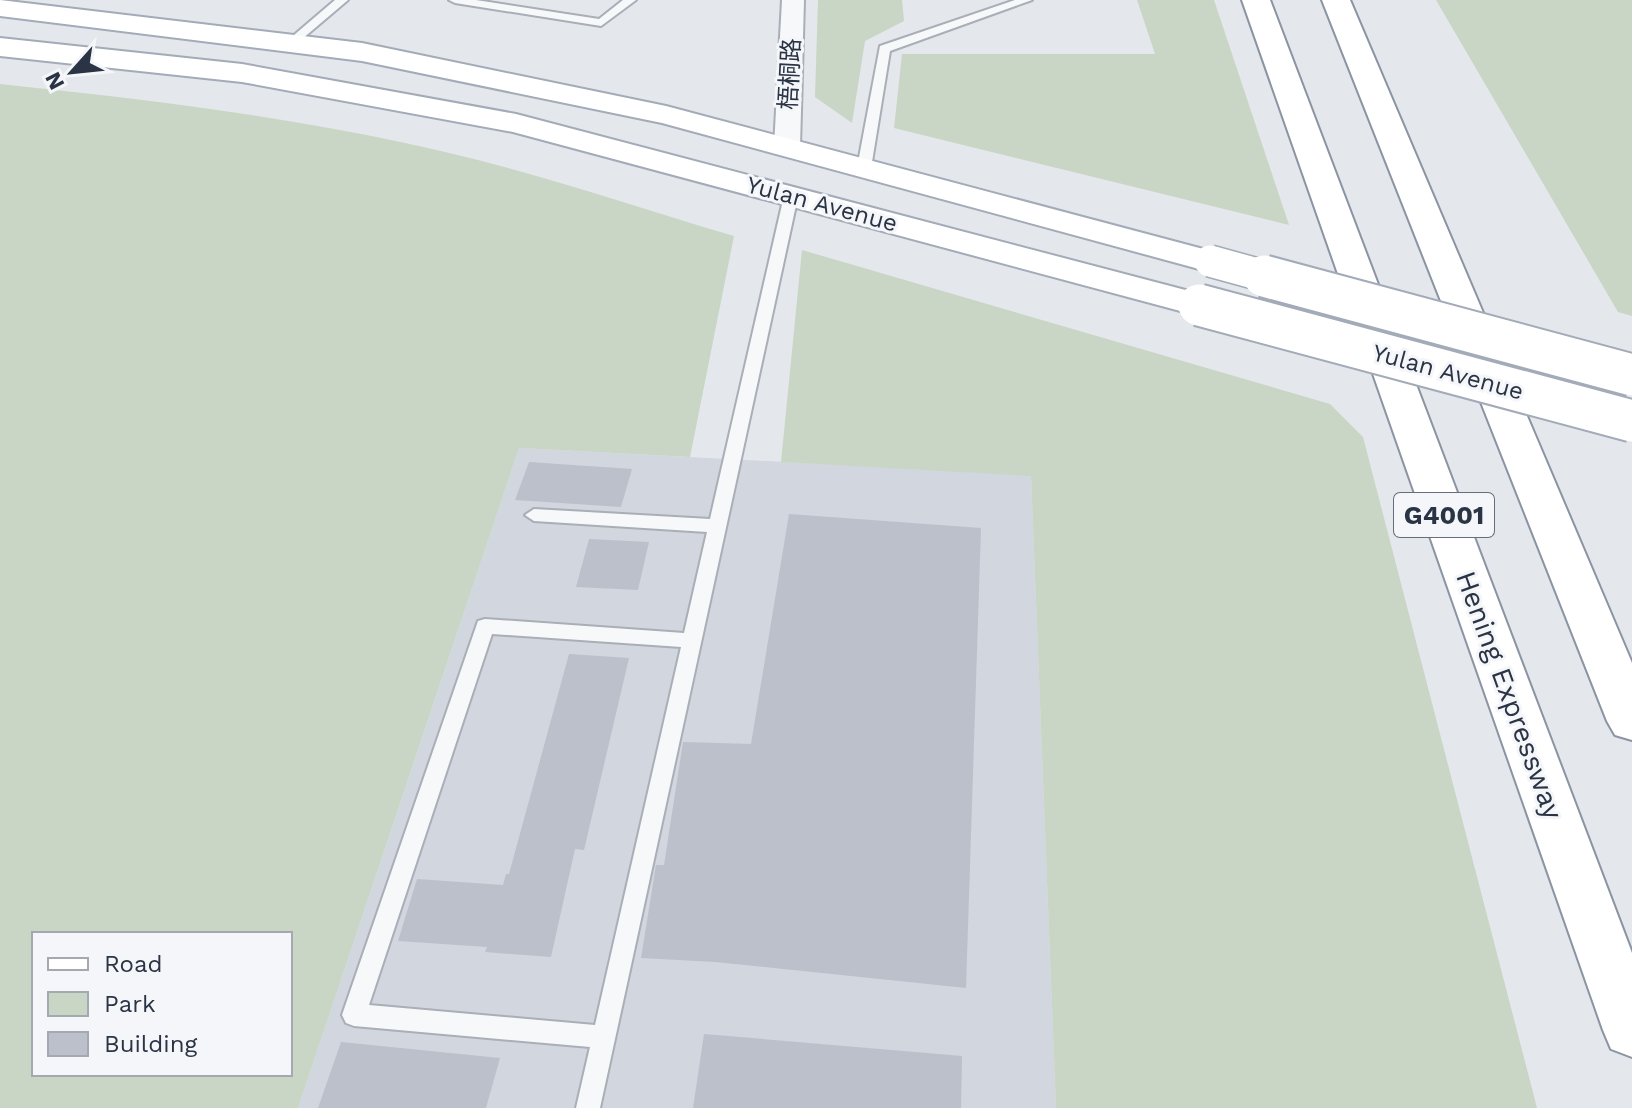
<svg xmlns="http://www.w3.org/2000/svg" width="1632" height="1108" viewBox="0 0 1632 1108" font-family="'Work Sans','Noto Sans SC',sans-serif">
	<rect width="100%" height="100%" fill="#e4e7ec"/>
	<path fill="#d2d6de" d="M519 448 1031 475 1056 1108H298Z"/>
	<path fill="#c9d6c5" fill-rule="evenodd" d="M818 0H902L904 21 865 41 852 123 815 97Z
		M1137 0H1214L1289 225 894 128 902 54H1155Z
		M1436 0H1632V316L1618 312Z
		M0 84C161 101 321 120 478 160 564 182 649 211 734 236L690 457 519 448 298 1108H0ZM34 934H290V1074H34Z
		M802 250 1330 404 1363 437 1537 1108H1056L1031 476 781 462Z"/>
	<path fill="#bbc0ca" d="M529 462 632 469 621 507 515 500Z
		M789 514 981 528 966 988 715 962 641 958 656 865H664L683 742 751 744Z
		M589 539 649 542 638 590 576 587Z
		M569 654 629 658 584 850 575 849 551 957 485 952 487 947 398 941 417 879 503 885 506 874H509Z
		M704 1034 962 1056 961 1108H693Z
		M341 1042 500 1058 486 1108H318Z"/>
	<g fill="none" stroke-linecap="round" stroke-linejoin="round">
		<defs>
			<path id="lane" d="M335 0H348L295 45H287V41Z
				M449 0H476L599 19 623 0H636L601 26 455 3Z
				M1015 0H1032L890 51 871 168 864 172 859 171 857 168 880 46Z
				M791 192 798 196 600 1108H576L590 1047 354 1026 346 1023 342 1015 478 621 485 619 684 633 707 532 534 521 525 515 534 509 710 519 784 196ZM492 634 681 647 595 1025 369 1005Z"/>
			<path id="street" d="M782 0H804L800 147 787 155 774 147Z"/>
			<path id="primary" d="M0 0 362 43 666 106 1222 254 1228 261 1222 268 1210 272 662 123 362 61 0 16Z
				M0 38 242 64 516 114 1212 297 1217 305 1212 313 1199 316 513 132 242 82 0 56Z"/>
			<path id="highway" d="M1242 0H1270L1632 953V1057L1611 1049 1603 1030Z
				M1322 0H1350L1632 663V740L1615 735 1607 721Z"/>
		</defs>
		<use href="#lane" stroke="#a9aeb7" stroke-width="4"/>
		<use href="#street" stroke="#a9aeb7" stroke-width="4"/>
		<use href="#primary" stroke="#a3abb8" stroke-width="4"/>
		<use href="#highway" stroke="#8b94a3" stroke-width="4"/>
		<use href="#lane" fill="#f7f8fa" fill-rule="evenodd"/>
		<use href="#street" fill="#f7f8fa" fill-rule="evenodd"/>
		<use href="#primary" fill="#fff" fill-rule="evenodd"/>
		<use href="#highway" fill="#fff" fill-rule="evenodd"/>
		<defs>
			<path id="primary-bridge-far1" d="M1210 261 1272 278"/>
			<path id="primary-bridge" d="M1264 276 1632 375
				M1199 305 1632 421"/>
		</defs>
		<use href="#primary-bridge-far1" stroke="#a3abb8" stroke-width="34" stroke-linecap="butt"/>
		<use href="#primary-bridge" stroke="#a3abb8" stroke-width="45" stroke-linecap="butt"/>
		<use href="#primary-bridge-far1" stroke="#fff" stroke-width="31"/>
		<use href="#primary-bridge" stroke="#fff" stroke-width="41"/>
	</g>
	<g text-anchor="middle" stroke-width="6" stroke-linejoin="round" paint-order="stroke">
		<g font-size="24" fill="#2b3445" stroke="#f4f6f9">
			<text transform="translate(790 74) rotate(-87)" y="8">梧桐路</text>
			<text transform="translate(822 204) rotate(15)" y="8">Yulan Avenue</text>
			<text transform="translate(1448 372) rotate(15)" y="8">Yulan Avenue</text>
		</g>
		<rect fill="#f4f6f9" stroke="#676e7b" stroke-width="2" x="1394" y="493" width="100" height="44" rx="6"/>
		<g font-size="26" font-weight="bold" fill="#2b3445">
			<text x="1444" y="524">G4001</text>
		</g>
		<g font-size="28" fill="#2b3445" stroke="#f4f6f9">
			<text transform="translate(1510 695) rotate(70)" y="10">Hening Expressway</text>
		</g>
	</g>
	<rect x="32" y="932" width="260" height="144" fill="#f4f6f9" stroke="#a4a8b1" stroke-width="2"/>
	<rect x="48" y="958" width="40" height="12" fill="#ffffff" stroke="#a4a8b1" stroke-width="2"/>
	<text x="104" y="972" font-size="24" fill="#2b3445">Road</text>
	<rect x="48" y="992" width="40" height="24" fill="#c9d6c5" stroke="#a4a8b1" stroke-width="2"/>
	<text x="104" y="1012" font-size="24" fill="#2b3445">Park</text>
	<rect x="48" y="1032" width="40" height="24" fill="#bbc0ca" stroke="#a4a8b1" stroke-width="2"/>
	<text x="104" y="1052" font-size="24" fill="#2b3445">Building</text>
	<g transform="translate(72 72) rotate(243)" stroke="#f4f6f9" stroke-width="6" paint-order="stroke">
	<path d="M0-6L14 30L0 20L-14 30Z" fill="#2b3445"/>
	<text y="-12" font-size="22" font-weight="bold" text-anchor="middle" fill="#2b3445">N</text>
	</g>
</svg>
